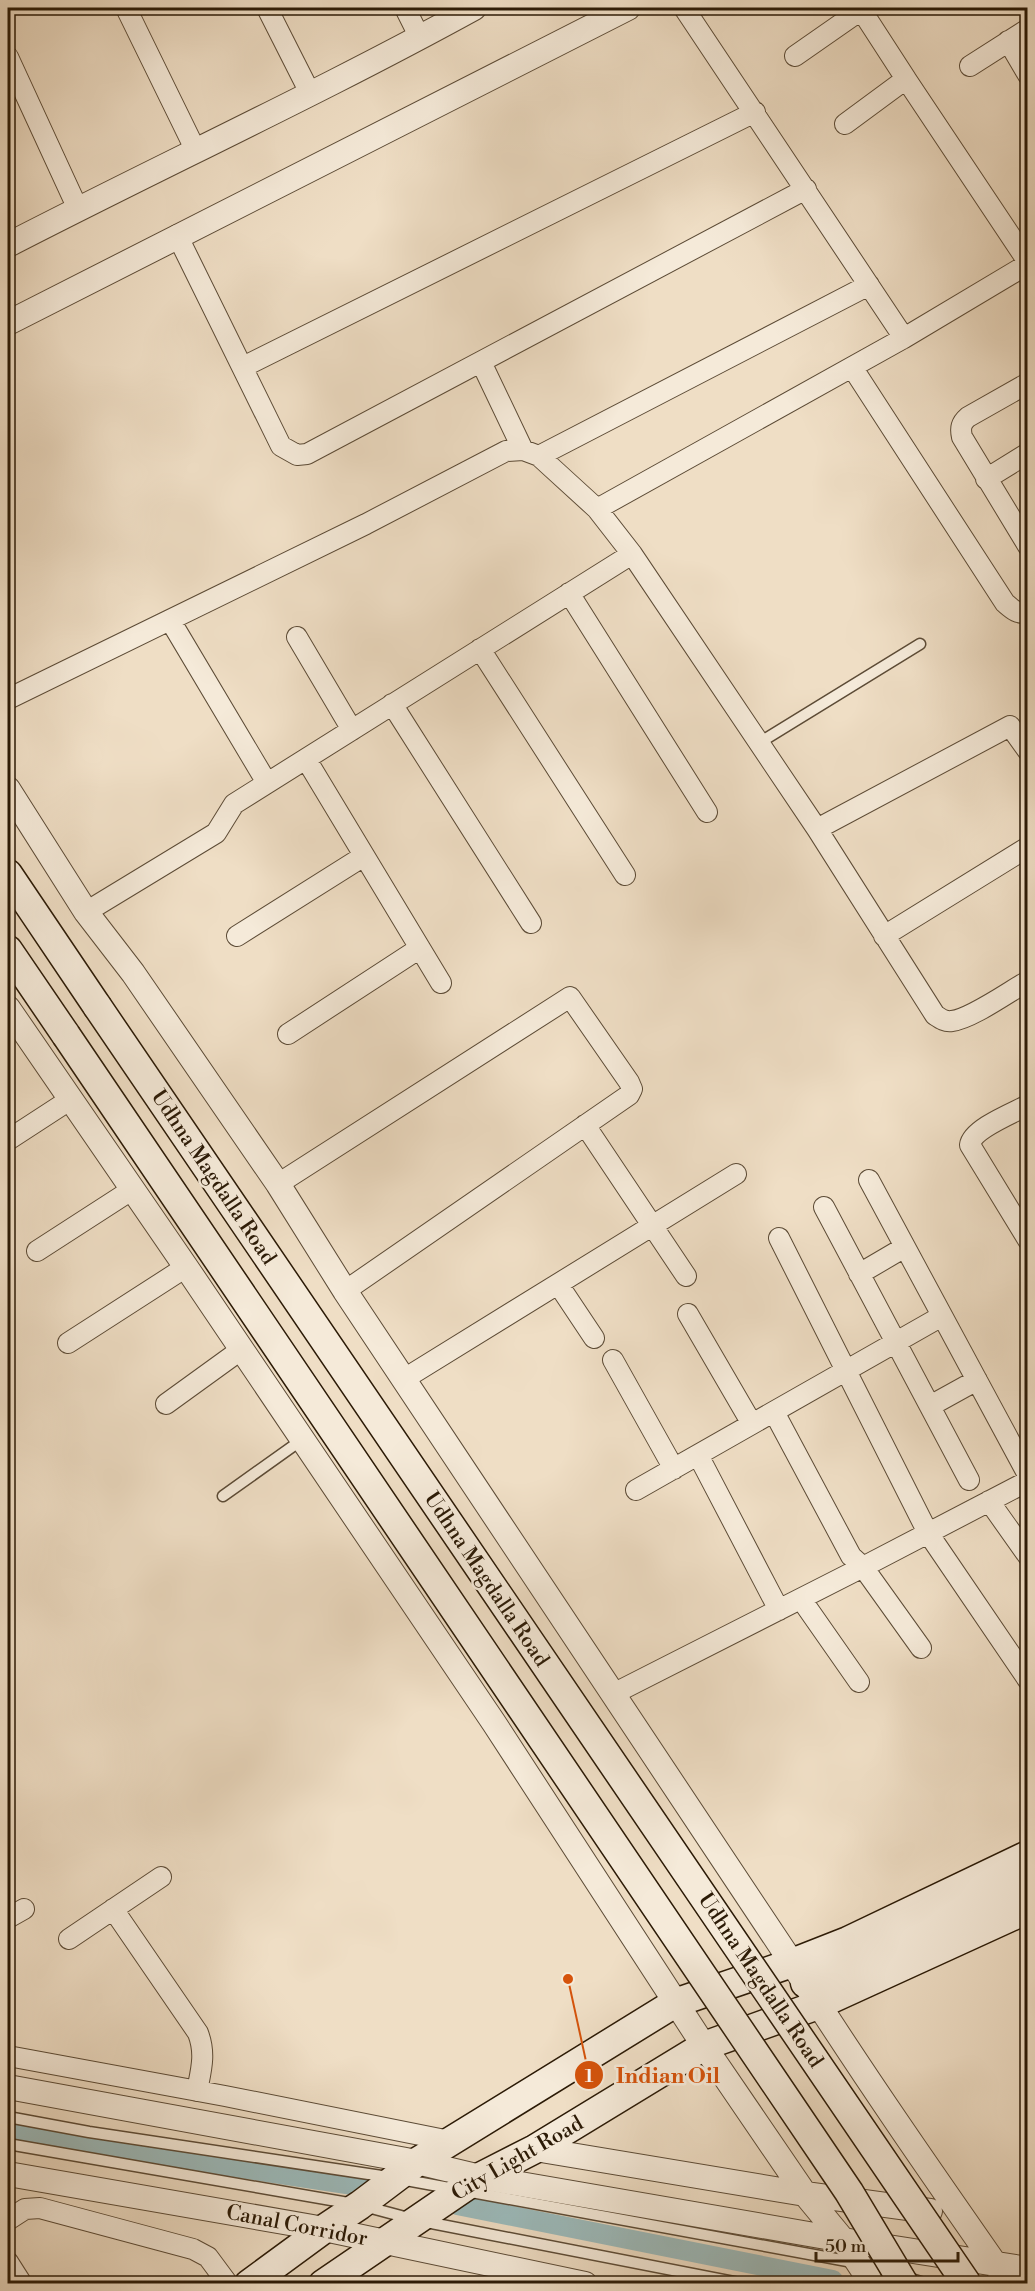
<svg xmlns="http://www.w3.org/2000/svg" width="1035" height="2291" viewBox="0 0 1035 2291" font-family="'Libre Bodoni',serif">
	<rect width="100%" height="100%" fill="#efdec5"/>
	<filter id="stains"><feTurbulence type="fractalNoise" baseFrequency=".00333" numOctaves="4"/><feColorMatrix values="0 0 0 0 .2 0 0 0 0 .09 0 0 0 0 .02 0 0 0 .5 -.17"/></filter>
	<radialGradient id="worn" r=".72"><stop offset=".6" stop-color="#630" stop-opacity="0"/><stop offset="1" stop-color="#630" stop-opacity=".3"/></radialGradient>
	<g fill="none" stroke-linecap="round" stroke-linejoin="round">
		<path stroke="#9cbbbc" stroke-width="20" d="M8 2133 373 2188
			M457 2205 833 2280"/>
		<defs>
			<path id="service" d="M759 743 920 644
				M223 1496 303 1439
				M8 2117 89 2132 395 2178 858 2263 890 2272
				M8 2144 360 2205 416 2220 744 2284
				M905 2277 927 2284"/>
			<path id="minor" d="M126 8 196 151
				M267 8 310 93
				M405 8 420 38
				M684 8 904 338
				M1008 41 1028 75
				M795 56 861 10
				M8 57 78 209
				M970 66 1028 29
				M906 79 1028 262
				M845 124 906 79 860 8
				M177 235 281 446 297 455 307 454 806 189
				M481 362 523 450
				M243 367 755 112
				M852 367 1005 603C1012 609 1018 615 1028 612
				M1028 383 968 417C961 423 960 428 962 437L1028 546
				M539 456 869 285
				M986 479 1028 453
				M597 509 904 338 1028 264
				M569 593 707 812
				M170 620 267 783
				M297 637 352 730
				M480 649 625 875
				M8 699 366 524 506 451 523 450 539 456 597 509 632 554 817 829 935 1015C941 1019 945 1022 952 1021 971 1019 1010 991 1028 981
				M392 704 531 923
				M306 759 441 983
				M817 829 1010 726 1028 751
				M86 912 216 833 234 804 632 554
				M237 936 364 856
				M884 936 1028 847
				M288 1034 420 948
				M1028 1105C1013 1113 972 1129 970 1145L1028 1240
				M585 1125 686 1276
				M8 1140 71 1099
				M869 1180 1028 1475
				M278 1184 570 997 629 1082 632 1089 629 1095 345 1291
				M824 1207 969 1480
				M779 1238 928 1533 1028 1680
				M37 1251 133 1189
				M859 1274 905 1247
				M558 1284 594 1338
				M688 1314 752 1424
				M68 1343 186 1267
				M613 1360 674 1469
				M404 1379 736 1174
				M166 1404 242 1349
				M930 1406 977 1380
				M774 1412 851 1556 863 1567 921 1648
				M698 1455 779 1610
				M636 1490 942 1316
				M989 1501 1028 1556
				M801 1599 859 1682
				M613 1694 863 1567 1028 1481
				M113 1909 198 2033C206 2054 201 2070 197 2091
				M8 1918 24 1909
				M69 1939 161 1877
				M8 2056 225 2096 450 2141
				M8 2220 25 2209 40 2208 193 2249 208 2257 228 2284
				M8 2262 22 2284"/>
			<path id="tertiary" d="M8 245C163 165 321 92 474 8
				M8 323 628 8
				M8 789 86 912 133 973 278 1184 345 1291 792 1963C861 2072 935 2178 1009 2284
				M8 1008 186 1267 494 1723 704 2046 805 2194 843 2240 872 2284
				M8 2087 417 2162 480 2177 843 2240 1028 2269
				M535 2149 805 2194 930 2211
				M8 2174 324 2229 585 2284"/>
			<path id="secondary" d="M8 874 97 1006
				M8 950 66 1035
				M805 1983 920 1928 960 1918 1028 1885
				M249 2284 324 2229 360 2205 417 2162 675 2003 792 1963 848 1941 1028 1855
				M323 2284 480 2177 535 2149 704 2046 818 2005 1028 1909"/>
		</defs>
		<use href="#service" stroke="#5c4b36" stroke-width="13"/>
		<use href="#minor" stroke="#5c4b36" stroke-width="22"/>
		<use href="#tertiary" stroke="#5c4b36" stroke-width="26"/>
		<use href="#secondary" stroke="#2b1a06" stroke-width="31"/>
		<use href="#service" stroke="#f5ead9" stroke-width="10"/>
		<use href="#minor" stroke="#f5ead9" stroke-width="20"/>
		<use href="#tertiary" stroke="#f5ead9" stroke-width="24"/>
		<use href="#secondary" stroke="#f5ead9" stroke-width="28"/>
		<defs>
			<path id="secondary-bridge" d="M97 1006 967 2284
				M66 1035 849 2192 904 2284"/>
		</defs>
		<use href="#secondary-bridge" stroke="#2b1a06" stroke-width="31" stroke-linecap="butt"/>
		<use href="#secondary-bridge" stroke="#f5ead9" stroke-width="28"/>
	</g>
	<g text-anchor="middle" stroke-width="5" stroke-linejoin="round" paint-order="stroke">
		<g font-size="21" fill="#2b1a06" stroke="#f5ead9">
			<text transform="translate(214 1177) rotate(56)" y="7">Udhna Magdalla Road</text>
			<text transform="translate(487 1579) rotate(56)" y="7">Udhna Magdalla Road</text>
			<text transform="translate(761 1980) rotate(56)" y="7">Udhna Magdalla Road</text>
			<text transform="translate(517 2158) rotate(-30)" y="7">City Light Road</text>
			<text transform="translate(297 2225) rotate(11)" y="7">Canal Corridor</text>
		</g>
	</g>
	<path fill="none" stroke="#d5530b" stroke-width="2" d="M568 1979L589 2075"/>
	<g fill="#d5530b" stroke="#f5ead9" stroke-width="2">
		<circle cx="568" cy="1979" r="6"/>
		<circle cx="589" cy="2075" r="15"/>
	</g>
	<g font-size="18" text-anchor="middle" font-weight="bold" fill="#fff">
		<text x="589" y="2082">1</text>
	</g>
	<g font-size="22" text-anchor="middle" font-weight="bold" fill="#d5530b" stroke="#f5ead9" stroke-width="5" stroke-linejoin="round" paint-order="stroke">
		<text x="668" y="2083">Indian Oil</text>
	</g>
	<rect width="1035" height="2291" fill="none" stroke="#efdec5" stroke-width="30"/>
	<rect x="9" y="9" width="1017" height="2273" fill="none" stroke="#2b1a06" stroke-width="3"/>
	<rect x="15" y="15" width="1005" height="2261" fill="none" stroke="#2b1a06" stroke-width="1.5"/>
	<path d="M816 2252v9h142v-9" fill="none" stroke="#2b1a06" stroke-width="3"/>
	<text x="825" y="2252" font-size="18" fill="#2b1a06" stroke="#f5ead9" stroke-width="4.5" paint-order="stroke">50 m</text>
	<rect width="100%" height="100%" filter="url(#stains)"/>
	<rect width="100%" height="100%" fill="url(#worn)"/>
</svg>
